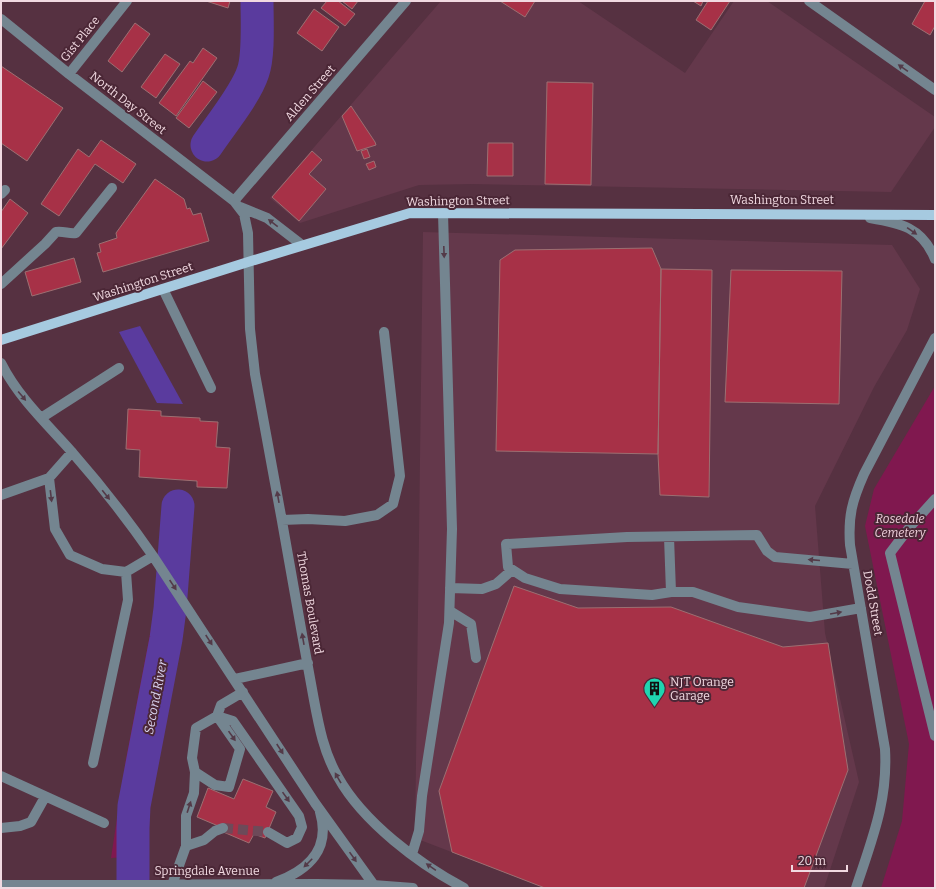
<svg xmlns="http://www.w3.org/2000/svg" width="936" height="889" viewBox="0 0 936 889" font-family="Bitter,serif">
	<rect width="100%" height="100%" fill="#563141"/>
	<path fill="#64384b" d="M441 1H578L685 73 734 1H767L935 117V127L891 192 472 184 419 185 300 223 270 198Z
		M423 232 892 245 920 289 907 330 874 387 815 506 825 633 859 782 824 888H545L415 838Z"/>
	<path fill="#80184f" d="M935 386V888H881L902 821 909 744 865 526 874 489Z
		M157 598 177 624 143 856 111 858 126 759Z"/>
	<path fill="#5a3b9e" d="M140 326 183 404 157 403 119 332Z"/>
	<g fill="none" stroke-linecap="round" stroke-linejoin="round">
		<path stroke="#5a3b9e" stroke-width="33" d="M207 145C221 124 246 94 253 72 259 55 257 20 257 1
			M133 888V828L134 806 166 639 170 609 178 506"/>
	</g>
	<path fill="#a73147" stroke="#9c6f72" d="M206 1H230L228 8Z
		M327 1H338L355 14 345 26 321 8Z
		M342 1H358L352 9Z
		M500 1H535L525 17Z
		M693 1H703L701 6Z
		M708 1H730L711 30 696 20Z
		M925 1H935V26L930 35 912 24Z
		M314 9 339 27 322 51 297 33Z
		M135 23 150 34 122 72 108 61Z
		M203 48 217 58 176 116 159 103 190 61 193 63Z
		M165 54 180 64 156 98 141 87Z
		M1 66 63 108 27 161 1 143Z
		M203 81 217 92 189 128 176 118Z
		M547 82 593 83 591 185 545 184Z
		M351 106 375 142 376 145 357 151 342 116Z
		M101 140 136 164 123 183 95 164 59 216 41 204 78 149 89 157Z
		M488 143H513V176H487Z
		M367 149 370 157 364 159 361 151Z
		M312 151 322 160 309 174 326 189 299 221 272 197Z
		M374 161 376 167 369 170 366 164Z
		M155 179 184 199 187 209 190 208 193 215 201 213 209 241 103 272 97 253 101 252 99 244 117 238 116 233Z
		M10 199 28 213 1 249V212Z
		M652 248 661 269 658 454 496 451 500 260 515 250Z
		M74 258 81 282 32 296 25 272Z
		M661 269 712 270 709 497 660 495 658 454Z
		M731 270 842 271 839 404 725 402Z
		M128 409 161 411V416L200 418V421L218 422 216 447 230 448 227 488 197 487V481L139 477 140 450 126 449Z
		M514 586 578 608 671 607 783 647 828 643 848 770 804 888H545L452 852 439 791Z
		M243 779 273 791 266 807 276 812 265 838 254 834 249 843 221 831 223 828 197 817 208 788 234 799Z"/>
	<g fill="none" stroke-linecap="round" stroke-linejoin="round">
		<path stroke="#6d4a59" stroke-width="10" stroke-dasharray="10 5" stroke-linecap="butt" d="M223 828 268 832"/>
		<path stroke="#748590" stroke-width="10" d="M809 1 935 90
			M1 19 69 74 234 201 244 214 248 233 250 329 255 374C271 461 287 547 302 634 306 656 310 678 314 700 319 727 324 753 338 777 363 822 419 864 464 888
			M69 74 127 1
			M1 194 5 190
			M234 201 406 1
			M240 207 267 218 302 245
			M870 218C900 223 922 227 935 259
			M1 284 45 244 56 232C64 231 69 234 76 233L112 188
			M163 289 211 388
			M1 363C18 397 46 423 71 451 100 484 128 520 153 556L315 803 376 888
			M41 418 119 368
			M72 452 49 478 55 529 70 555 102 569 126 572 153 556
			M1 495 49 478
			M935 499 909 528 890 553 935 736
			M282 520 308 519 345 521 377 515 393 504 400 476 384 332
			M669 537 671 592H693L738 607 810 617 861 608
			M450 588 482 589 496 584 512 570
			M671 592 652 595 560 589 525 578 508 567 506 544 627 537 757 535 767 551 775 557 853 564
			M450 611 471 624 476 658
			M235 679 308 663
			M243 692 221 705 217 716 233 721 299 816 302 827 297 838 287 843 268 832
			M93 763 128 600 126 572
			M1 776 104 823
			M1 828 20 826 31 822 45 797
			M186 846 204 840 215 831 223 828
			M412 854 419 831 422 796 449 623 452 529 443 213
			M276 882C309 870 331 849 320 812
			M1 885 317 884 373 885 413 888
			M172 885 186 846V816L194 793 195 772 192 758 196 728 217 716 240 749 229 787 215 785 195 772
			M856 888C872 839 888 801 885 749L850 545C848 516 852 501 864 474L935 338"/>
		<path stroke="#a6cae0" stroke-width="10" d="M1 340 248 262 410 213 935 215"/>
	</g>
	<defs><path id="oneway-solid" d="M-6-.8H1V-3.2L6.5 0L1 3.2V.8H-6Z"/></defs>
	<g fill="#533a48">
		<use href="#oneway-solid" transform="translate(903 68) rotate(-145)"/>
		<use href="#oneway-solid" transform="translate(273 223) rotate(-142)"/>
		<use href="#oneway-solid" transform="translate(912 231) rotate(35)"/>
		<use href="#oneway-solid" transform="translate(444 252) rotate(88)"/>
		<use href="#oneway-solid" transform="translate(22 396) rotate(50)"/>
		<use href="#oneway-solid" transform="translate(106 495) rotate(51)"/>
		<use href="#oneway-solid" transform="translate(51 496) rotate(83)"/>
		<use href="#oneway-solid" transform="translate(278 497) rotate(-100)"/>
		<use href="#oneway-solid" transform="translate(814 560) rotate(-175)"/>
		<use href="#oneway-solid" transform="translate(173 585) rotate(56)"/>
		<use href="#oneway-solid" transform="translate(836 613) rotate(-10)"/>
		<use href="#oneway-solid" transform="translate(303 639) rotate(-100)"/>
		<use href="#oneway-solid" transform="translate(209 640) rotate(57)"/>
		<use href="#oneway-solid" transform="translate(232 736) rotate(55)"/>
		<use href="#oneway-solid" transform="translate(280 749) rotate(57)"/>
		<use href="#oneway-solid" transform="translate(338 778) rotate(-120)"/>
		<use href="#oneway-solid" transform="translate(286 797) rotate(55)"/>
		<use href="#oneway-solid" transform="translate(189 807) rotate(-72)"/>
		<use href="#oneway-solid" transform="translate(353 857) rotate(55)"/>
		<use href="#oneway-solid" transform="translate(308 863) rotate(135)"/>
		<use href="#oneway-solid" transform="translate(431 867) rotate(-145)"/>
	</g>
	<defs>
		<symbol id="building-pin" viewBox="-11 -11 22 30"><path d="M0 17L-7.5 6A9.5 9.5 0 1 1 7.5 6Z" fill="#1fd5b0" stroke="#4b2736"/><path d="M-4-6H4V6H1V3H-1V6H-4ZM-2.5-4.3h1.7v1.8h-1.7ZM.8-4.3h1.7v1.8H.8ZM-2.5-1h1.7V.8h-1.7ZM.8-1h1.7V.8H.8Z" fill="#111"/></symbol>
	</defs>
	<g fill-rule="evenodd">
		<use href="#building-pin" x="642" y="676" width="25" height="34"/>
	</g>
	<g text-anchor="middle" stroke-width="4" stroke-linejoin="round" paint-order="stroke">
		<g font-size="12" fill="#f1d9e1" stroke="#4b2736">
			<text transform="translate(80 39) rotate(-51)" y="4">Gist Place</text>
			<text transform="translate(310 93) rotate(-49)" y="4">Alden Street</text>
			<text transform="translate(128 103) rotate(38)" y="4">North Day Street</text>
			<text x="782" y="204">Washington Street</text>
			<text transform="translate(458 201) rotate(-1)" y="4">Washington Street</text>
			<text transform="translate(143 282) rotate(-18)" y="4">Washington Street</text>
			<text transform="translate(310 603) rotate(80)" y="4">Thomas Boulevard</text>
			<text transform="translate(873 603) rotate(80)" y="4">Dodd Street</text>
			<text x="207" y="875">Springdale Avenue</text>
		</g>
		<g font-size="12" font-style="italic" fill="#eecfdb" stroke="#4b2736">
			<text x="900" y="523">Rosedale<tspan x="900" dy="14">Cemetery</tspan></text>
		</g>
		<g font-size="12" fill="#f1d9e1" stroke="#4b2736" text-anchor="start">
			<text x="670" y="686">NJT Orange<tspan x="670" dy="14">Garage</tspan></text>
		</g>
		<g font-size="13" font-style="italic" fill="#d8d3ee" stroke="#4b2736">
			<text transform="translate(155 697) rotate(-79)" y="5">Second River</text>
		</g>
	</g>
	<rect width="936" height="889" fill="none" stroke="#f1d9e1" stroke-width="4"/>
	<path d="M792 865v6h55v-6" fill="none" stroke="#f1d9e1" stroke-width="2"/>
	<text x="798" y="865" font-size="12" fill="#f1d9e1" stroke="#4b2736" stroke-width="3" paint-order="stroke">20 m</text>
</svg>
